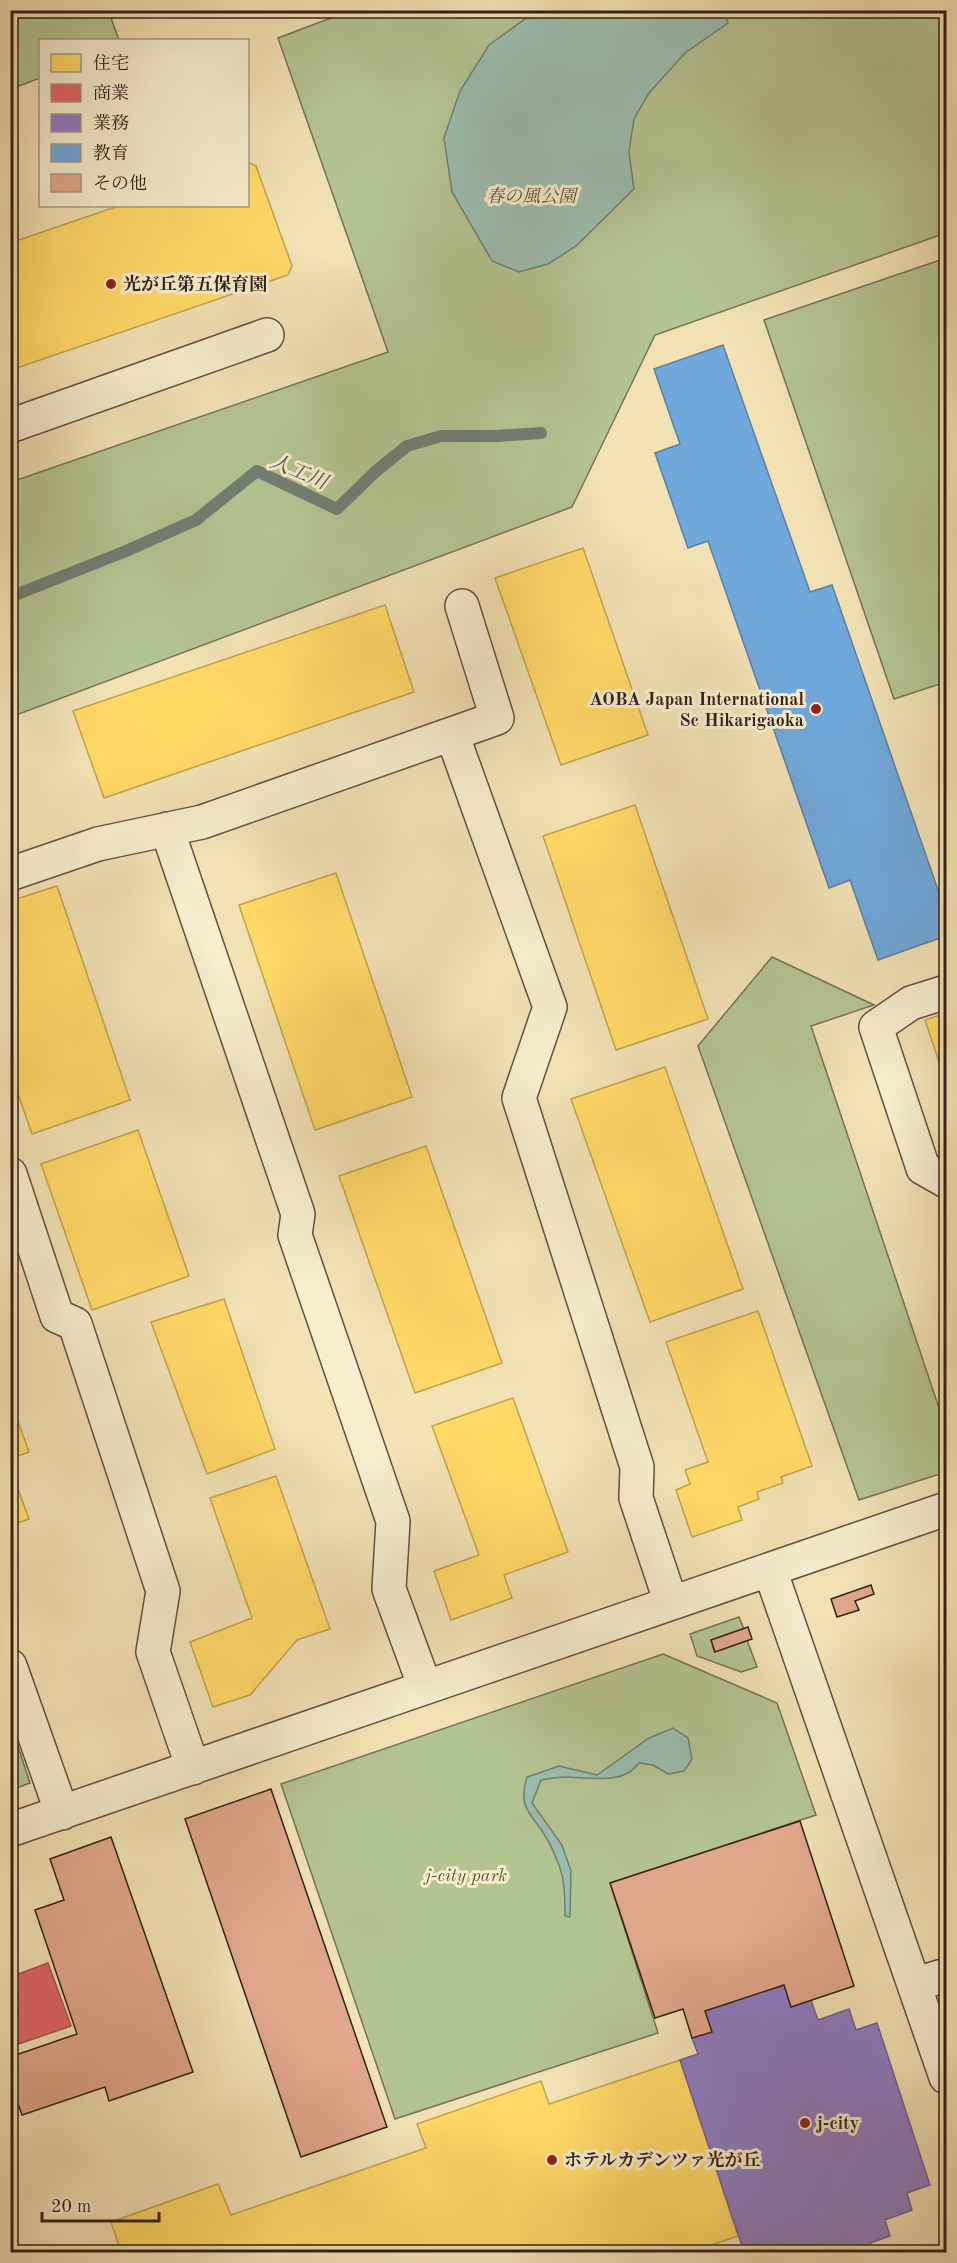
<svg xmlns="http://www.w3.org/2000/svg" width="957" height="2263" viewBox="0 0 957 2263" font-family="'Old Standard TT','Noto Serif JP',serif">
	<rect width="100%" height="100%" fill="#f1e1b3"/>
	<filter id="stains"><feTurbulence type="fractalNoise" baseFrequency=".00333" numOctaves="4"/><feColorMatrix values="0 0 0 0 .2 0 0 0 0 .09 0 0 0 0 .02 0 0 0 .5 -.17"/></filter>
	<radialGradient id="worn" r=".72"><stop offset=".6" stop-color="#630" stop-opacity="0"/><stop offset="1" stop-color="#630" stop-opacity=".3"/></radialGradient>
	<path fill="#b4c491" stroke="#747254" stroke-width="1.5" d="M352 10 946 11V233L655 335 572 507 16 715 11 728V482L388 352 278 38Z
		M10 11 11 10 133 11 111 18 119 40H40V78L11 89Z
		M946 258V682L894 699 764 320Z
		M772 957 874 1005 811 1026 946 1429V1472L859 1500 698 1046Z
		M739 1617 744 1629 711 1640 714 1651 747 1640 757 1667 741 1672 697 1656 690 1634Z
		M663 1654 777 1703 816 1815 610 1883 658 2033 395 2119 281 1784Z
		M11 1725 30 1783 11 1790H10Z"/>
	<path fill="#9bbdb0" stroke="#717e73" stroke-width="1.5" d="M536 11H725L728 23 685 53 649 93 634 119 629 152 634 189 576 246 548 264 519 272 492 261 452 192 444 138 460 91 489 45Z
		M673 1728 688 1738 692 1759 684 1771 668 1774 653 1765 639 1763C623 1786 588 1777 565 1777 557 1777 549 1779 541 1780L532 1803 562 1845 571 1871 570 1917 565 1916C565 1899 565 1881 559 1865 555 1856 552 1847 547 1839 533 1813 517 1811 527 1777L559 1766 597 1775 649 1738Z"/>
	<path fill="#ffd966" stroke="#c2a24e" stroke-width="1.5" d="M248 162 256 166 292 266 288 275 14 369 10 367V243L118 206H248Z
		M583 548 648 735 561 765 495 578Z
		M385 605 414 692 104 798 73 711Z
		M635 805 708 1019 616 1050 543 836Z
		M336 873 412 1097 315 1130 239 905Z
		M57 886 130 1100 32 1134 10 1071V901Z
		M946 1013V1083L925 1020Z
		M665 1067 743 1289 650 1322 571 1099Z
		M138 1130 189 1276 92 1310 41 1164Z
		M426 1146 502 1363 415 1393 339 1176Z
		M224 1299 275 1449 207 1474 151 1322Z
		M758 1311 812 1466 781 1477 783 1483 757 1492 759 1499 738 1507 742 1520 692 1537 676 1490 690 1484 685 1470 708 1462 666 1342Z
		M513 1398 568 1552 504 1575 512 1598 451 1620 434 1571 479 1555 432 1426Z
		M10 1399 29 1452 10 1459Z
		M10 1467 29 1519 10 1526Z
		M276 1476 330 1629 297 1640 250 1695 213 1707 190 1642 252 1618 210 1498Z
		M680 2060 738 2236 691 2252H121L111 2222 218 2184 231 2215 426 2148 417 2124 541 2081 549 2104Z"/>
	<path fill="#e06666" stroke="#ac514e" stroke-width="1.5" d="M48 1963 71 2026 10 2047V1977Z"/>
	<path fill="#8e7cc3" stroke="#73608f" stroke-width="1.5" d="M784 1985 791 2007 811 2000 818 2020 849 2009 856 2030 877 2023 930 2185 907 2193 912 2210 885 2220 890 2236 870 2243 874 2252H744L680 2060 698 2054 692 2038 712 2032 705 2011Z"/>
	<path fill="#6fa8dc" stroke="#5d7fa1" stroke-width="1.5" d="M723 345 810 592 832 585 946 913V936L878 960 850 880 829 888 708 541 688 548 655 453 680 444 654 369Z"/>
	<g fill="none" stroke-linecap="round" stroke-linejoin="round">
		<path stroke="#717e73" stroke-width="12" d="M10 597 126 551 196 520 257 471 337 509 375 472 407 446 441 436H497L541 433"/>
	</g>
	<path fill="#e0a78a" stroke="#332017" stroke-width="1.5" d="M871 1585 874 1594 855 1601 859 1610 837 1617 831 1599Z
		M748 1627 752 1639 715 1652 711 1640Z
		M271 1789 387 2127 301 2157 185 1819Z
		M800 1821 854 1986 791 2007 784 1985 705 2011 712 2032 692 2038 683 2009 655 2018 610 1883Z
		M111 1837 193 2072 109 2101 105 2087 22 2115 10 2081V2057L77 2034 35 1910 64 1900 50 1859Z"/>
	<g fill="none" stroke-linecap="round" stroke-linejoin="round">
		<defs>
			<path id="minor" d="M10 426 267 335
				M452 734 550 1007 519 1098 637 1467 636 1498 671 1603
				M167 829 298 1214 295 1235 393 1521 389 1589 425 1687
				M10 874 98 844 202 822 497 718 462 606
				M946 992 911 1003 876 1027 923 1168 946 1181
				M10 1174 57 1316 75 1324 163 1591 153 1652 193 1768
				M770 1570 946 2077
				M10 1666 62 1813
				M10 1830 946 1509
				M916 1984 946 1975"/>
		</defs>
		<use href="#minor" stroke="#62503e" stroke-width="36"/>
		<use href="#minor" stroke="#f6ecce" stroke-width="33"/>
	</g>
	<g fill="#8f2418" stroke="#f6ecce" stroke-width="2">
		<circle cx="111" cy="284" r="6"/>
		<circle cx="816" cy="709" r="6"/>
		<circle cx="805" cy="2123" r="6"/>
		<circle cx="552" cy="2160" r="6"/>
	</g>
	<g text-anchor="middle" stroke-width="6" stroke-linejoin="round" paint-order="stroke">
		<g font-size="18" font-style="italic" fill="#5a513c" stroke="#f6ecce">
			<text x="531" y="202">春の風公園</text>
			<text x="466" y="1881">j-city park</text>
		</g>
		<g font-size="18" font-weight="bold" fill="#332017" stroke="#f6ecce" text-anchor="start">
			<text x="123" y="290">光が丘第五保育園</text>
			<text x="804" y="705" text-anchor="end">AOBA Japan International<tspan x="804" dy="21">Sc Hikarigaoka</tspan></text>
			<text x="817" y="2129">j-city</text>
			<text x="564" y="2166">ホテルカデンツァ光が丘</text>
		</g>
		<g font-size="20" font-style="italic" fill="#524f45" stroke="#f6ecce">
			<text transform="translate(299 471) rotate(23)" y="7">人工川</text>
		</g>
	</g>
	<rect width="957" height="2263" fill="none" stroke="#f1e1b3" stroke-width="36"/>
	<rect x="12" y="12" width="933" height="2239" fill="none" stroke="#332017" stroke-width="3"/>
	<rect x="18" y="18" width="921" height="2227" fill="none" stroke="#332017" stroke-width="1.5"/>
	<rect x="39" y="39" width="210" height="168" fill="#f6ecce" stroke="#a89a85" stroke-width="1.5"/>
	<rect x="51" y="54" width="30" height="18" fill="#ffd966" stroke="#a89a85" stroke-width="1.5"/>
	<text x="93" y="69" font-size="18" fill="#332017">住宅</text>
	<rect x="51" y="84" width="30" height="18" fill="#e06666" stroke="#a89a85" stroke-width="1.5"/>
	<text x="93" y="99" font-size="18" fill="#332017">商業</text>
	<rect x="51" y="114" width="30" height="18" fill="#8e7cc3" stroke="#a89a85" stroke-width="1.5"/>
	<text x="93" y="129" font-size="18" fill="#332017">業務</text>
	<rect x="51" y="144" width="30" height="18" fill="#6fa8dc" stroke="#a89a85" stroke-width="1.5"/>
	<text x="93" y="159" font-size="18" fill="#332017">教育</text>
	<rect x="51" y="174" width="30" height="18" fill="#e0a78a" stroke="#a89a85" stroke-width="1.5"/>
	<text x="93" y="189" font-size="18" fill="#332017">その他</text>
	<path d="M42 2212v9h117v-9" fill="none" stroke="#332017" stroke-width="3"/>
	<text x="51" y="2212" font-size="18" fill="#332017" stroke="#f6ecce" stroke-width="4.5" paint-order="stroke">20 m</text>
	<rect width="100%" height="100%" filter="url(#stains)"/>
	<rect width="100%" height="100%" fill="url(#worn)"/>
</svg>
